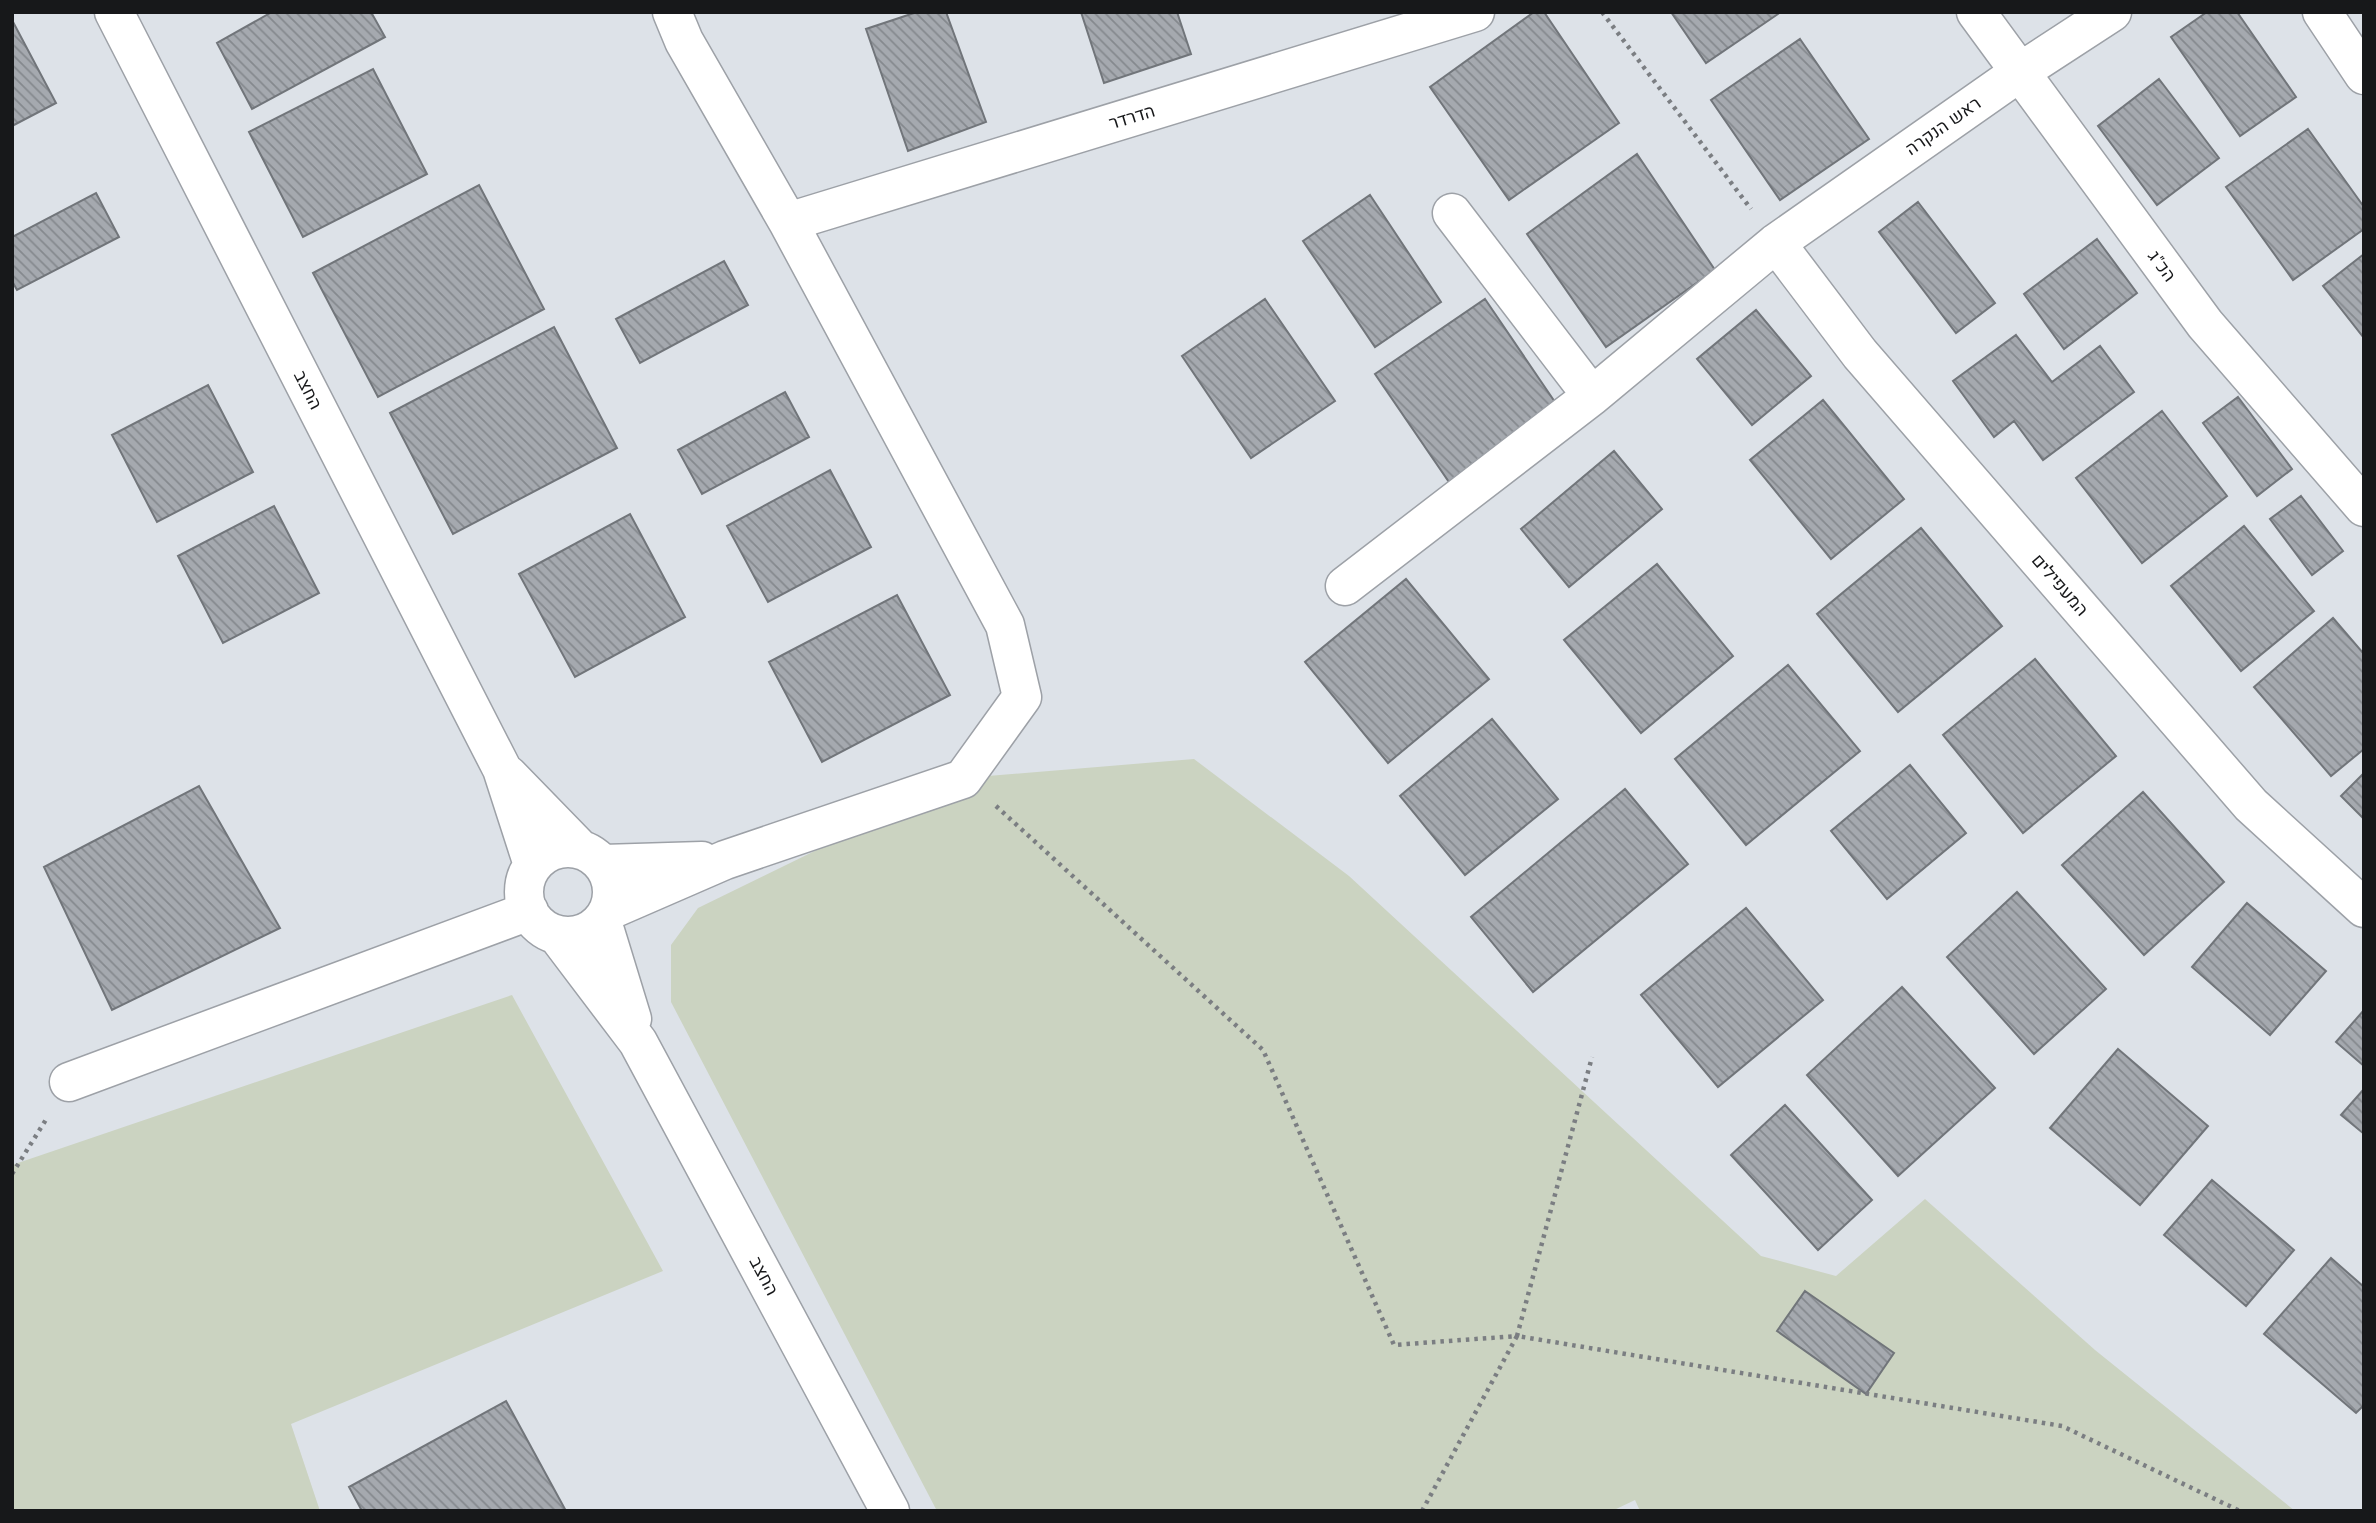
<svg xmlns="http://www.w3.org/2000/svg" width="2376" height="1523" viewBox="0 0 2376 1523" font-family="'PT Sans',Heebo,sans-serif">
	<defs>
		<pattern id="building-back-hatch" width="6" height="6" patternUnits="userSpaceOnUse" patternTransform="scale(1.75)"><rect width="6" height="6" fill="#a5a9af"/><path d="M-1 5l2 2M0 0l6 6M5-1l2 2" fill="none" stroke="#85898e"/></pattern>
	</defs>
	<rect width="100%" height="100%" fill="#dde2e8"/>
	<path fill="#cbd3c1" d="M1194 759 1349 876 1761 1256 1836 1276 1925 1199 2095 1350 2295 1511H1640L1635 1500 1612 1511H937L671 1002V945L698 908 964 778Z
		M512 995 663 1271 291 1424 320 1511H12V1165Z"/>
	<path fill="url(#building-back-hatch)" stroke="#71757a" stroke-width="2" d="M272 12H371L385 37 252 109 217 43Z
		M917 12H946L986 122 908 151 866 29Z
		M1081 12H1177L1191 54 1104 83Z
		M1534 12H1544L1619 123 1509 200 1430 87Z
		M1671 12H1777L1778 14 1706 63Z
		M2207 12H2237L2296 97 2240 136 2171 37Z
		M12 20 56 103 12 126Z
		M1800 39 1869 139 1780 200 1711 100Z
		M373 69 427 174 303 237 249 132Z
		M2159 79 2219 158 2157 205 2098 126Z
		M2308 129 2364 207V229L2293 280 2226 187Z
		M1637 154 1715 270 1606 347 1527 234Z
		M479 185 544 309 378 397 313 273Z
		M96 193 119 237 17 290 12 281V237Z
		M1370 195 1441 302 1375 347 1303 241Z
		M1918 202 1995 303 1956 333 1879 232Z
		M2097 239 2137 293 2064 349 2024 294Z
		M2364 254V338L2323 286Z
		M724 261 748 305 640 363 616 319Z
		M1265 299 1335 401 1251 458 1182 356Z
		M1485 299 1559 408 1449 482 1375 374Z
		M1756 310 1811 376 1752 425 1697 359Z
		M554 327 617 448 453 534 390 413Z
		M2016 335 2052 382 2100 346 2134 392 2043 460 2014 421 1994 437 1953 381Z
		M208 385 253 472 157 522 112 435Z
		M785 392 809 437 702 494 678 450Z
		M2238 397 2292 469 2257 496 2203 423Z
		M1823 400 1904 499 1831 559 1750 460Z
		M2162 411 2227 496 2142 563 2076 478Z
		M1614 451 1662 509 1569 587 1521 529Z
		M830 470 871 547 768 602 727 526Z
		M2301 496 2343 551 2312 575 2270 519Z
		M274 506 319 593 223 643 178 556Z
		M630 514 685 617 575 677 519 574Z
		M2244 526 2314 611 2241 671 2171 586Z
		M1921 528 2002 626 1898 712 1817 614Z
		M1657 564 1733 656 1641 733 1564 640Z
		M1406 579 1489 679 1388 763 1305 662Z
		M897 595 950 695 822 762 769 662Z
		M2333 618 2364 654V749L2331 776 2254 687Z
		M2035 659 2116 756 2023 833 1943 735Z
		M1788 665 1860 751 1746 845 1675 759Z
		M1492 719 1558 799 1465 875 1400 796Z
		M1910 765 1966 833 1887 899 1831 831Z
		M2364 773V819L2341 796Z
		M199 786 280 928 112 1010 44 867Z
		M1625 789 1688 864 1533 992 1471 917Z
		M2143 792 2224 882 2144 955 2062 865Z
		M2017 892 2106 989 2034 1054 1947 957Z
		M2247 903 2326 971 2270 1035 2192 967Z
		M1746 908 1823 1000 1718 1087 1641 995Z
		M1902 987 1995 1088 1898 1176 1807 1075Z
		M2364 1010V1066L2336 1042Z
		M2118 1049 2208 1126 2140 1205 2050 1128Z
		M2364 1089V1134L2341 1115Z
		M1785 1105 1872 1200 1818 1250 1731 1155Z
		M2212 1180 2294 1250 2246 1306 2164 1235Z
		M2331 1258 2364 1287V1405L2356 1413 2264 1334Z
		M1805 1291 1894 1353 1866 1394 1777 1331Z
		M506 1401 566 1511H362L349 1487Z"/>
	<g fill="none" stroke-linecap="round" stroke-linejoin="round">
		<defs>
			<path id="minor" d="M114 12 502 769 533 865
				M1976 12 2205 324 2364 507
				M2322 12 2364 75
				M1452 213 1592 396
				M788 222 1475 12
				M1776 243 1860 354 2251 805 2364 908
				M1345 586 1592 396 1776 243 2020 72 2112 12
				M508 775 580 849
				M524 892a44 44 0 1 1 88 0a44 44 0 1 1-88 0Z
				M603 864 702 861
				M610 910 725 860 963 779 1022 697 1005 625 788 222 684 41 672 12
				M602 921 632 1019
				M557 935 638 1042 890 1511
				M69 1082 529 911"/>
		</defs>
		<use href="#minor" stroke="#9da1a7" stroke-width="41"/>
		<path stroke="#7b7e82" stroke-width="4.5" stroke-dasharray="3.5 5" stroke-linecap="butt" d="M1602 12 1751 209
			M996 806 1263 1050 1394 1345 1517 1336 1592 1057
			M12 1174 47 1118
			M1422 1511 1517 1336 2062 1426 2240 1511"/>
		<use href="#minor" stroke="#fff" stroke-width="38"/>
	</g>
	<g text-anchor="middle" stroke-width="6" stroke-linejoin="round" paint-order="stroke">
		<g font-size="18" fill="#17181a" stroke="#fff">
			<text transform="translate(1132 117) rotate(-17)" y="6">הדרדר</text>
			<text transform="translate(1943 126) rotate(-35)" y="6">ראש הנקרה</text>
			<text transform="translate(2162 266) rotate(54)" y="6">הכ"ג</text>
			<text transform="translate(308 390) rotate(63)" y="6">החצב</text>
			<text transform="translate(2060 585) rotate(49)" y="6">המעפילים</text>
			<text transform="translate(764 1276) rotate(62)" y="6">החצב</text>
		</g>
	</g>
	<rect width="2376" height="1523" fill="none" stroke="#17181a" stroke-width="28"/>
</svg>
